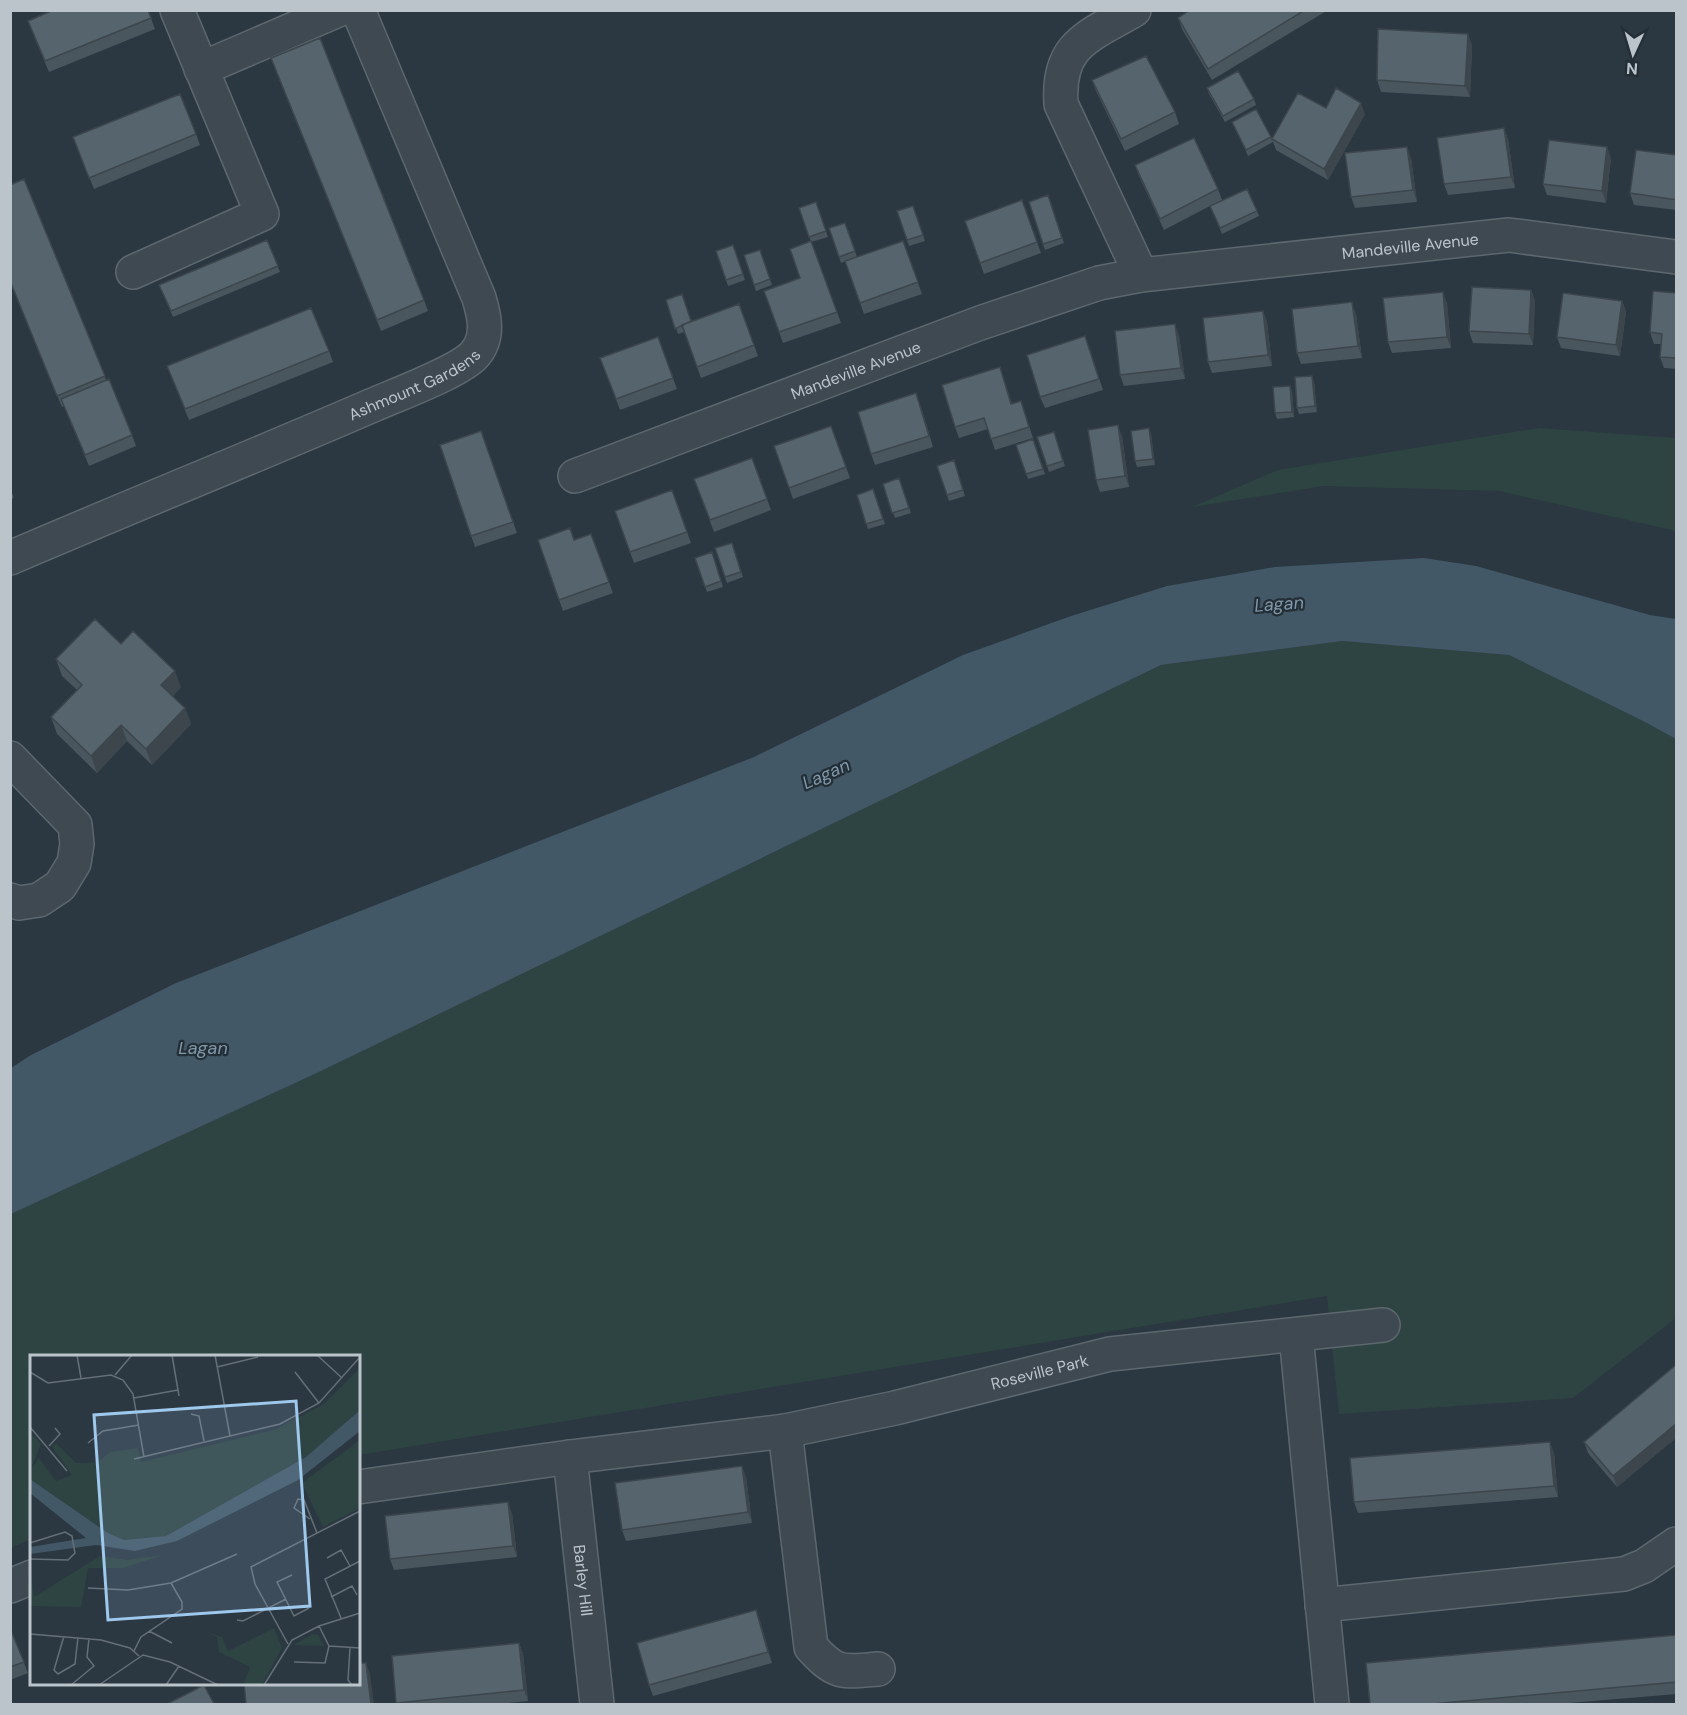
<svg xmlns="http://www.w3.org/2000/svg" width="1687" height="1715" viewBox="0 0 1687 1715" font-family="'DM Sans',sans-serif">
	<rect width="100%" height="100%" fill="#2b3741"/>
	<path fill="#2e4442" d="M1539 428 1676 438V531L1499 491 1324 486 1192 507 1278 470Z
		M1342 641 1509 655 1643 721 1676 739V1318L1573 1398 1339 1414 1327 1296 359 1455 358 1356H32L31 1539 11 1548V1214L321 1071 1161 665Z"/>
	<path fill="#425867" d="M1424 558 1476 566 1650 615 1676 619V739L1643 721 1509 655 1342 641 1161 665 321 1071 11 1214V1068L31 1055 176 983 754 757 963 655 1071 616 1167 586 1275 567Z"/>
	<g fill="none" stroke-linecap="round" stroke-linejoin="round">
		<defs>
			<g id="minor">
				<path d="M1134 10C1088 37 1057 44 1061 104L1141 275"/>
				<path d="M201 69 338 10"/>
				<path d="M133 272 262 214 177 10"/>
				<path id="s1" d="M575 476 980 323 1099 283 1141 275 1509 235 1676 257"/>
				<path id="s2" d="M10 558C131 506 253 457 373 405 396 395 461 371 475 354 489 337 485 318 479 298L358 10"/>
				<path d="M10 758 75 825 77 844 74 863 60 886 39 900 19 903 10 900"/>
				<path d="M1296 1335 1332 1704"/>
				<path d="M785 1431 811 1647C836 1675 843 1672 878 1669"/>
				<path id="s3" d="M570 1457 597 1704"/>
				<path id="s4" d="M358 1487 570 1457 785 1431 895 1408 1110 1354 1383 1325"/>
				<path d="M10 1586 32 1577"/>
				<path d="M1322 1605 1624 1574 1644 1566 1676 1544"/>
			</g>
		</defs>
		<use href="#minor" stroke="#5d676e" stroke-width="36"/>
		<use href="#minor" stroke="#3f4951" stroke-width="33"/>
	</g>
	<path fill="#4a565e" d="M148 10 155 29 49 72 32 32Z
		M1190 10H1328L1212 80 1182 29 1178 18Z
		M1472 45 1470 97 1381 92 1377 80Z
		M275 69 424 300 428 311 381 331Z
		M1092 80 1175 112 1179 124 1125 151 1096 91Z
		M1207 88 1254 99 1256 105 1225 122 1209 94Z
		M1365 114 1328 180 1276 150 1272 139Z
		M1232 122 1271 137 1273 142 1248 156Z
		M1504 128 1508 139 1515 188 1448 195 1444 184Z
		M196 134 200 145 94 189 73 137Z
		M1677 155V210L1634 205 1630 193Z
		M1411 158 1417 202 1355 208 1351 197Z
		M1611 158 1606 203 1547 195 1543 184Z
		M1135 165 1218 189 1222 200 1257 211 1259 216 1222 234 1210 206 1164 230 1139 176Z
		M24 179 106 380 132 435 136 446 89 466 64 406 62 407 10 282V185Z
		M1048 195 1064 243 1045 250 1029 202Z
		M1022 200 1041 253 984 274 965 221Z
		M816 202 828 237 811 242 799 208Z
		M913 206 925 241 909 246 897 211Z
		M845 223 857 257 841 263 829 228Z
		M267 240 280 272 173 317 159 285Z
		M811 241 841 323 783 343 764 291 800 278Z
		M903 241 922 294 864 314 845 261Z
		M733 245 745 280 728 286 716 251Z
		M760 250 772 285 756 291 744 255Z
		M1531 290 1535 301 1533 345 1473 343 1469 331Z
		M1677 293V369L1664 368 1660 357 1661 344H1654L1650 332Z
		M666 300 692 321 739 304 758 356 701 378 684 332 678 334Z
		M1622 301 1626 312 1620 356 1561 348 1557 337Z
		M1447 303 1451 348 1392 353 1388 342Z
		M1263 311 1267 322 1272 366 1212 373 1208 362Z
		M1356 314 1362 358 1301 364 1297 353Z
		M1179 335 1185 379 1124 386 1120 375Z
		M658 337 677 389 620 410 600 358Z
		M1089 347 1103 390 1045 408 1040 397Z
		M329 351 333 362 189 420 167 366Z
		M1000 367 1012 404 1021 401 1033 438 995 450 988 429 959 438 955 427Z
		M1314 382 1317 412 1299 414 1297 408Z
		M1290 386 1292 391 1294 417 1277 419 1275 413Z
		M920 404 933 447 875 465 871 454Z
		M831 426 850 478 793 499 774 446Z
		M481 431 517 533 475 547 440 445Z
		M1054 432 1065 466 1049 472 1037 437Z
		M1151 434 1155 465 1137 467 1135 461Z
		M1122 436 1129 487 1100 492 1096 480Z
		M1033 439 1045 474 1028 479 1016 445Z
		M752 458 771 510 714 532 694 479Z
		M954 460 965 496 949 501 937 466Z
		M899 478 911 513 895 518 883 484Z
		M10 488 14 498 10 499Z
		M873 489 885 524 868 529 857 495Z
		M672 490 691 543 634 563 615 511Z
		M591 534 613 593 563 611 538 540H574Z
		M732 543 743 577 727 583 715 548Z
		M712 552 723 587 707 592 695 558Z
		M121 644 181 687 173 696 185 708 191 724 152 765 127 741 97 773 57 734 51 717 77 690 62 676 56 659Z
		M1677 1364V1437L1617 1487 1588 1453 1584 1442Z
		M1554 1453 1558 1497 1358 1513 1354 1502Z
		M746 1477 752 1523 626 1541 622 1530Z
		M512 1513 517 1557 394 1570 390 1559Z
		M760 1621 772 1663 653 1696 649 1685Z
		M10 1628 28 1673 10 1680Z
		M1677 1635V1694L1557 1704H1370Z
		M519 1643 523 1654 528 1701 496 1704H397L392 1656Z"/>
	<path fill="#3c464c" d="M1468 34 1472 45 1470 97 1465 86Z
		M1361 103 1365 114 1328 180 1324 169Z
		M1504 128 1508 139 1515 188 1511 177Z
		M1407 147 1411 158 1417 202 1413 190Z
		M1607 147 1611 158 1606 203 1602 191Z
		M1531 290 1535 301 1533 345 1529 334Z
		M1443 292 1447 303 1451 348 1447 337Z
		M1622 301 1626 312 1620 356 1616 345Z
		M1352 302 1356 314 1362 358 1358 346Z
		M1263 311 1267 322 1272 366 1268 355Z
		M1175 324 1179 335 1185 379 1181 368Z
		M1312 376 1314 382 1317 412 1315 406Z
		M1290 386 1292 391 1294 417 1292 412Z
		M1118 425 1122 436 1129 487 1125 476Z
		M1149 428 1151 434 1155 465 1153 459Z
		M175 671 181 687 167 702 161 685Z
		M185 708 191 724 152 765 146 749Z
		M121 725 127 741 97 773 91 756Z
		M1677 1423V1437L1617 1487 1613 1476Z
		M1550 1442 1554 1453 1558 1497 1554 1486Z
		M742 1466 746 1477 752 1523 748 1512Z
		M508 1502 512 1513 517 1557 513 1546Z
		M756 1610 760 1621 772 1663 768 1652Z
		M519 1643 523 1654 528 1701 524 1690Z
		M366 1663 370 1674 374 1704H371Z"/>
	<path fill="#56646d" stroke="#3c464c" stroke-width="1.5" d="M53 10H148L151 18 45 61 28 21Z
		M1190 10H1305L1208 69 1178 18Z
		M1378 29 1468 34 1465 86 1377 80Z
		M320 38 424 300 377 320 271 58Z
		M1146 56 1175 112 1121 139 1092 80Z
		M1238 71 1254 99 1223 116 1207 88Z
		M1336 88 1361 103 1324 169 1272 139 1298 93 1326 108Z
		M180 94 196 134 89 178 73 137Z
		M1256 109 1271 137 1246 150 1232 122Z
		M1504 128 1511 177 1444 184 1437 138Z
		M1194 138 1218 189 1160 219 1135 165Z
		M1549 140 1607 147 1602 191 1543 184Z
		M1407 147 1413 190 1351 197 1345 153Z
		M1636 150 1677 155V200L1630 193Z
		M24 179 105 376 57 396 10 281V185Z
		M1247 189 1257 211 1220 228 1210 206Z
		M1048 195 1062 238 1043 244 1029 202Z
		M1022 200 1037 242 980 263 965 221Z
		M816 202 826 231 809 237 799 208Z
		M913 206 923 235 907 240 897 211Z
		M845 223 855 251 839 257 829 228Z
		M267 240 278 266 171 311 159 285Z
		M811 241 837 312 779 332 764 291 800 278 790 249Z
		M903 241 918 282 860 303 845 261Z
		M733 245 743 274 726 280 716 251Z
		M760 250 770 279 754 285 744 255Z
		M1472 287 1531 290 1529 334 1469 331Z
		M1653 291 1677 293V358L1660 357 1662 334 1650 332Z
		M1443 292 1447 337 1388 342 1383 298Z
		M1563 293 1622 301 1616 345 1557 337Z
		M682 294 691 321 675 329 666 300Z
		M1352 302 1358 346 1297 353 1292 309Z
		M739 304 754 345 697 367 682 325Z
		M311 308 329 351 185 409 167 366Z
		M1263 311 1268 355 1208 362 1203 318Z
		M1175 324 1181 368 1120 375 1115 331Z
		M1085 336 1099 379 1040 397 1027 355Z
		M658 337 673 378 616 399 600 358Z
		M1000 367 1011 404 1021 401 1029 427 991 439 984 418 955 427 942 385Z
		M1312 376 1315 406 1297 408 1295 377Z
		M109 379 132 435 85 455 61 399Z
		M1290 386 1292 412 1275 413 1273 387Z
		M916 393 929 436 871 454 858 412Z
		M1118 425 1125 476 1096 480 1088 430Z
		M831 426 846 467 789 488 774 446Z
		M1149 428 1153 459 1135 461 1131 431Z
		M481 431 513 522 471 536 440 445Z
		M1054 432 1063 461 1047 466 1037 437Z
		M1033 439 1043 469 1026 474 1016 445Z
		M752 458 767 499 710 520 694 479Z
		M954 460 963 490 947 495 937 466Z
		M899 478 909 508 892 513 883 484Z
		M873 489 883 519 866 524 857 495Z
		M672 490 687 532 630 552 615 511Z
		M570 528 574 540 591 534 609 582 559 600 538 540Z
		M732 543 741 572 725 577 715 548Z
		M712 552 721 581 705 587 695 558Z
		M95 619 121 644 133 631 175 671 161 685 185 708 146 749 121 725 91 756 51 717 82 685 56 659Z
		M1677 1364V1423L1613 1476 1584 1442Z
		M1550 1442 1554 1486 1354 1502 1350 1458Z
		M742 1466 748 1512 622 1530 615 1483Z
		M508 1502 513 1546 390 1559 385 1516Z
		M756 1610 768 1652 649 1685 637 1643Z
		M10 1628 24 1662 10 1667Z
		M1677 1635V1682L1432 1704H1370L1366 1663Z
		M519 1643 524 1690 396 1703 392 1656Z
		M358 1663H366L371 1704H246L244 1683H358Z
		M204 1685 214 1704H167Z"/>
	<g text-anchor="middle" stroke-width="4.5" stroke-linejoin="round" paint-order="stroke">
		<g font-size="16" fill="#bcc4cb" stroke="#232e36">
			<text dy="6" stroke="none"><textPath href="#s1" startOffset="872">Mandeville Avenue</textPath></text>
			<text dy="6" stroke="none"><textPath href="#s1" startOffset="300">Mandeville Avenue</textPath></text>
			<text dy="6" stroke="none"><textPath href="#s2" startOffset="440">Ashmount Gardens</textPath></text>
			<text dy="6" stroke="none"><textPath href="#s4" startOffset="692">Roseville Park</textPath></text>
			<text dy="6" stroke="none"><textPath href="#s3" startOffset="124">Barley Hill</textPath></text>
		</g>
		<g font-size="18" font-style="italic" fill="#8098aa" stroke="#232e36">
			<text transform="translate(1279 604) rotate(-4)" y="6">Lagan</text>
			<text transform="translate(826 774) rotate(-24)" y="6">Lagan</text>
			<text x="203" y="1054">Lagan</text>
		</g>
	</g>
	<g transform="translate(30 1355)">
		<rect width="330" height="330" fill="#2b3741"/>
		<path d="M330 13V55L297 84 276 102 136 181 94 185 78 178 0 124V77L11 89 1 114 9 103 26 126 42 120 22 92 26 88 46 108 68 107 80 97 108 93 111 107 244 75 294 49ZM330 85V153L293 172 272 128ZM133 200 93 213H58L51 252 0 251V206L4 242 70 201 97 205ZM244 273 252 293 232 330H213L220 312 189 297 187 282 175 276 192 282 198 296ZM282 279 288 280 294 291 264 290Z" fill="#2e4442"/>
		<path d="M330 55V76L268 125 147 186 105 196 66 190 0 199V192L56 183 0 138V124L78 178 94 185 136 181 276 102Z" fill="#425867"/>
		<path fill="none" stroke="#656f78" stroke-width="1.5" d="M47 0 51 23M142 0 149 41M185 0 200 81M287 0 312 23M187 12 228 2M0 17 18 28 81 20 93 25 103 39 114 102M265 17 289 48M85 20 102 0M104 43 148 35M161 59 169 61 174 86M0 72 37 116M58 88 73 76 109 70M19 91 30 79 25 73M104 104 250 69 289 48 330 2M280 164 264 153 268 144 274 145 287 178M0 188 35 177 42 181 45 198 38 205 0 204M297 203 311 195 320 211M262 220 247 227 264 261 279 253M58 233 98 235 141 228 207 199M301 242 322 231 327 240M311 263 295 224 330 206M207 265 213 266 256 244M289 271 299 291 330 293M119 276 142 288M0 279 71 285 100 293 109 301M34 281 24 315 28 319 45 309 48 282M258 289 225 229 221 212 330 156M320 293 318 325 322 330M104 296 111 282 152 254V247L141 228M264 307 295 308 299 291M41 330 64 311 57 302 59 283M69 330 113 300 140 307 188 330M136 330 149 311M234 330 262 285 289 271 330 258"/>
		<path fill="#9ec9ed" fill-opacity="0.15" stroke="#9ec9ed" stroke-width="3" d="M266 46 280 251 78 265 64 60Z"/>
		<rect width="330" height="330" fill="none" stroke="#bcc4cb" stroke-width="3"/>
	</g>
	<rect width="1687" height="1715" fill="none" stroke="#bcc4cb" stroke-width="24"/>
	<g transform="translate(1633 54) rotate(184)" stroke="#232e36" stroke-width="4.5" paint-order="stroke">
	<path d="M0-4.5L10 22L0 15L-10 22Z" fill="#bcc4cb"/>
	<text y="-9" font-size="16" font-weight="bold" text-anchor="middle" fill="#bcc4cb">N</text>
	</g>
</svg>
